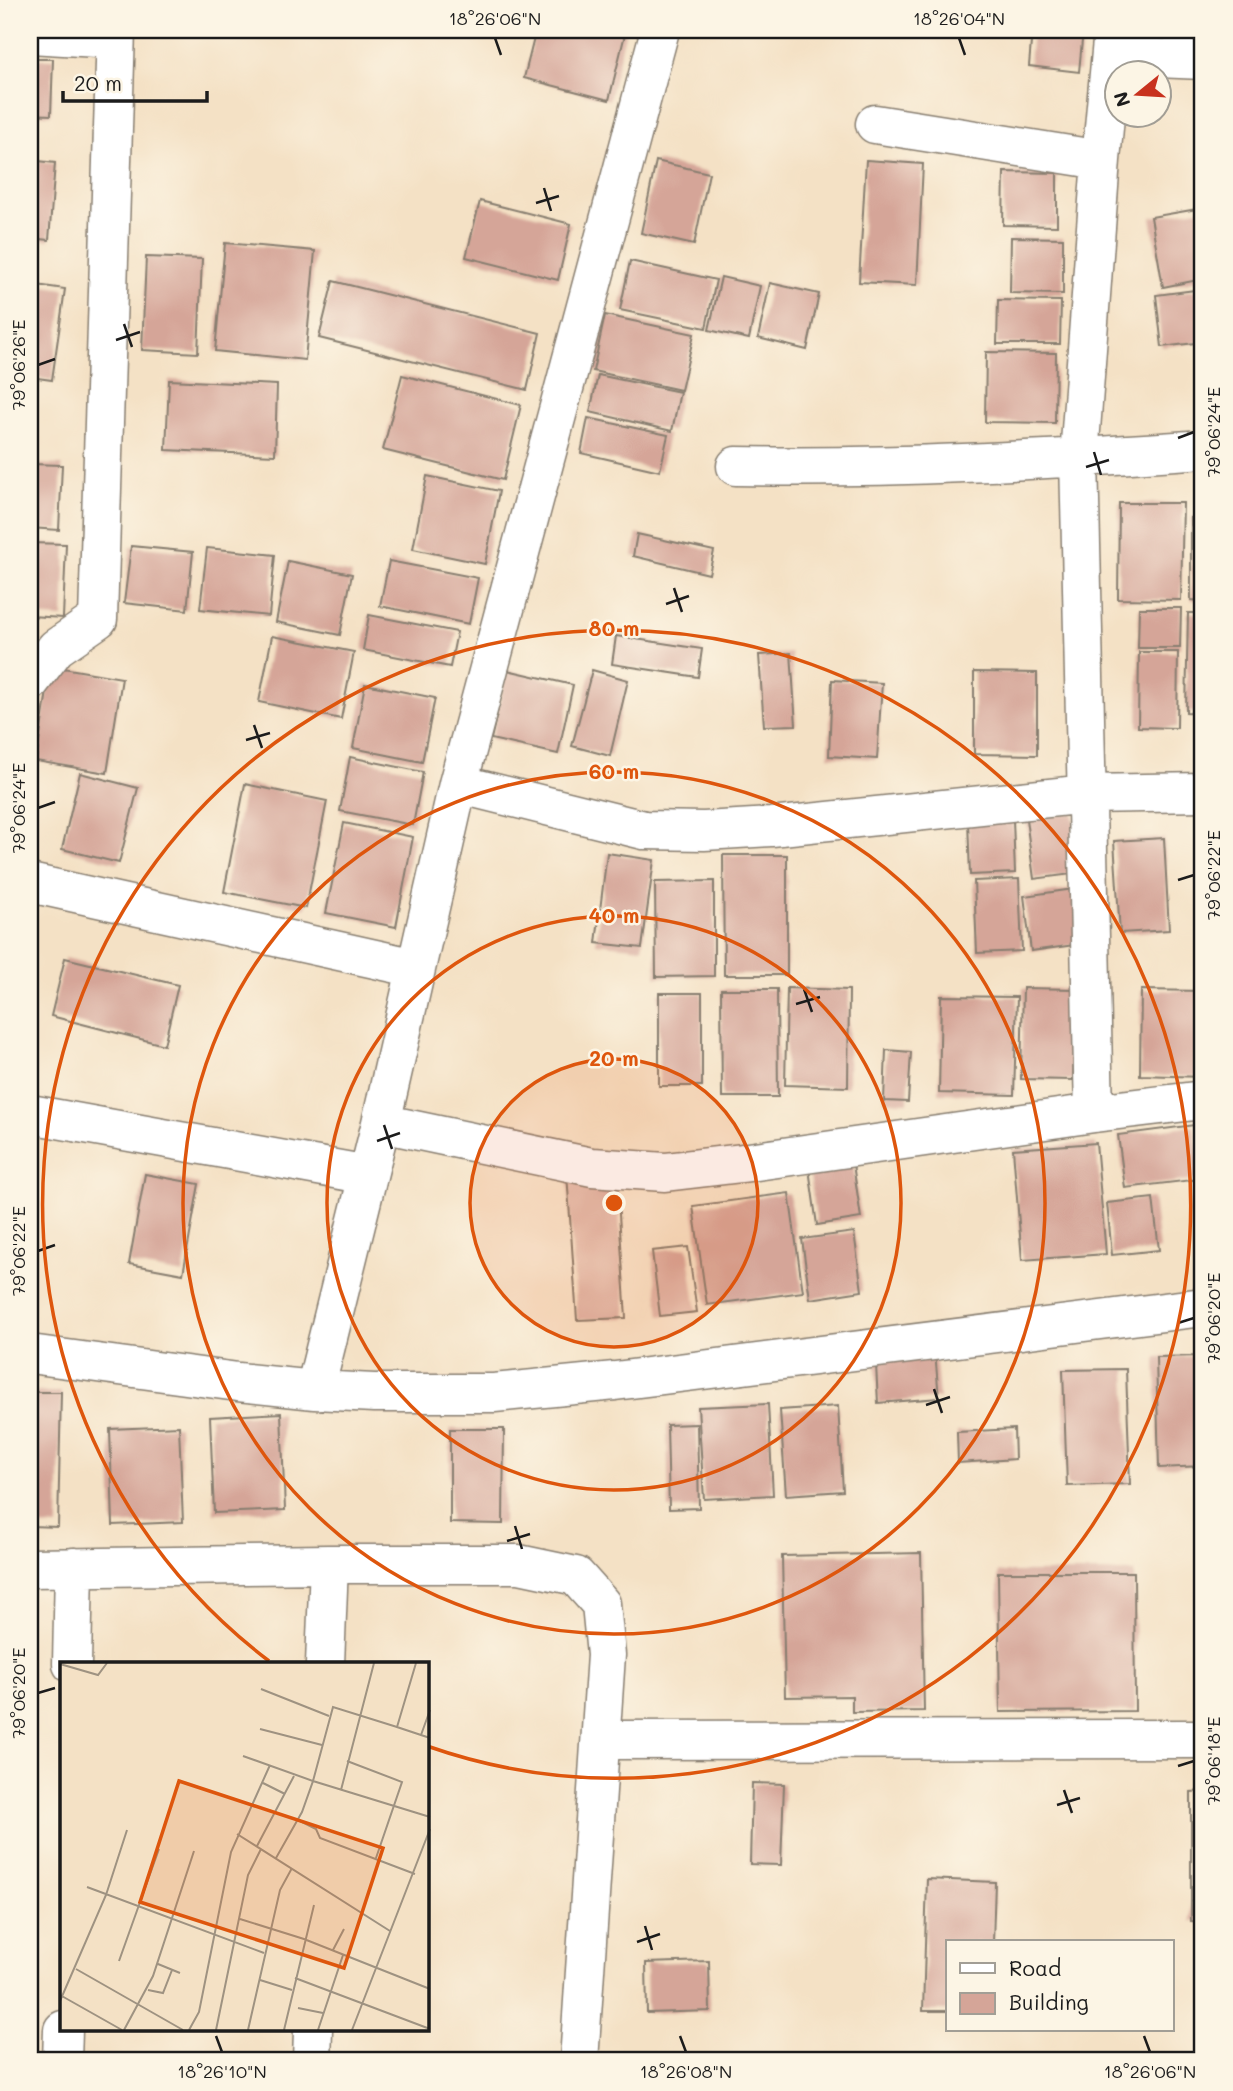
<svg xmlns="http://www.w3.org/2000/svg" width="1233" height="2091" viewBox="0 0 1233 2091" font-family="Mali,sans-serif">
	<rect width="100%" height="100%" fill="#fcf5e5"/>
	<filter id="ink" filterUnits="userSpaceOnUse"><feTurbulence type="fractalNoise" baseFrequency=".0143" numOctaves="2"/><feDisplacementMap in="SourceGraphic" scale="14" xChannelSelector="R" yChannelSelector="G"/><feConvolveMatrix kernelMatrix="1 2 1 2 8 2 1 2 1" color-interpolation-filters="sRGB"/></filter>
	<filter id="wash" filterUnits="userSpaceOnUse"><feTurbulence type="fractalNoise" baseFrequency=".00686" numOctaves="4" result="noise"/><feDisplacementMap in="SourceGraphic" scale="28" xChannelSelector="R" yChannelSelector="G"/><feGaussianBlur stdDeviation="1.57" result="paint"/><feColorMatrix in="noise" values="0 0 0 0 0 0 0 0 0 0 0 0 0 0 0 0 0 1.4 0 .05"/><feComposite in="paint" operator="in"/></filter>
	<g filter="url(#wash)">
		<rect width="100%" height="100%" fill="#f4e1c5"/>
		<g id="blocks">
			<path fill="#d5a598" d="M536 30H626L609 100 524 78Z
				M1032 30H1083L1079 72 1029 66Z
				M30 59H53L51 115 30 114Z
				M30 160 55 163 49 240 30 238Z
				M866 160 923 164 917 285 859 282Z
				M656 161 709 173 694 245 641 233Z
				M1004 172 1057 173V226L1003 225Z
				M480 201 571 224 558 280 466 257Z
				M1203 208V279L1163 287 1151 217Z
				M1011 237 1063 238V294L1010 293Z
				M225 243 315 251 305 360 215 351Z
				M146 257 202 259 198 353 142 350Z
				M630 261 716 280 706 328 620 310Z
				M721 277 760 286 749 339 709 330Z
				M333 281 540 333 527 390 319 338Z
				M770 283 819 294 807 350 758 338Z
				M30 284 65 289 52 380 30 377Z
				M1203 289V342L1162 347 1156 295Z
				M998 300 1061 301 1060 344H997Z
				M605 315 694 334 681 390 593 371Z
				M986 352 1056 353 1055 423 985 422Z
				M402 375 521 405 503 480 383 450Z
				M598 375 680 392 672 431 590 412Z
				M169 380 277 385 275 455 166 450Z
				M588 418 668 435 660 471 581 453Z
				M30 464 62 465 59 530 30 528Z
				M427 476 499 491 485 564 413 549Z
				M1119 503H1183L1181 600 1118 599Z
				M1191 517 1203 518V601L1191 600Z
				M637 534 714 551 709 574 633 556Z
				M30 543 66 544 63 618 30 616Z
				M131 546 193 552 187 610 124 603Z
				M207 548 275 555 269 616 200 609Z
				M288 561 352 574 340 635 276 622Z
				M389 561 478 578 469 624 380 606Z
				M1139 608H1181L1180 648H1138Z
				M1188 613H1203V713L1186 712Z
				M369 615 457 632 450 667 363 650Z
				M272 636 354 652 341 719 259 702Z
				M616 636 702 649 698 677 612 664Z
				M1139 652H1178L1177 728 1138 727Z
				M791 653 796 725 764 726 759 655Z
				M51 666 122 678 107 773 36 761Z
				M507 670 573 685 558 754 491 739Z
				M592 670 628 680 610 756 572 746Z
				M974 672 1037 673V755L974 754Z
				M832 680 882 683 877 759 829 756Z
				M365 684 435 698 422 762 353 748Z
				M350 757 423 772 413 825 340 811Z
				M80 773 138 788 119 863 62 849Z
				M245 784 327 801 306 908 224 892Z
				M1073 813 1080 873 1034 879 1026 819Z
				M1013 819 1015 873 970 875 968 821Z
				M344 823 413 837 396 927 326 913Z
				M1164 838 1169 930 1120 933 1114 841Z
				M607 853 654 860 642 948 596 943Z
				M723 855H787V975H724Z
				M1019 879 1022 951 977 953 974 881Z
				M714 881V976L656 977 655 882Z
				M1074 889 1082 944 1031 951 1024 896Z
				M65 958 178 985 164 1045 51 1016Z
				M787 988 849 990 848 1087 785 1085Z
				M1023 988 1076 989 1073 1080 1021 1079Z
				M721 989H777L778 1097H722Z
				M1141 990 1203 991V1077L1140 1075Z
				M659 993H702V1086H659Z
				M941 996 1017 997 1014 1095 939 1093Z
				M886 1050 911 1052 908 1102 884 1101Z
				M1194 1125 1201 1179 1125 1188 1118 1135Z
				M1096 1143 1106 1254 1022 1260 1013 1149Z
				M853 1164 861 1218 817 1225 809 1169Z
				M616 1170 626 1318 577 1320 567 1173Z
				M145 1174 199 1184 183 1274 129 1264Z
				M789 1193 803 1292 707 1305 693 1206Z
				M1153 1198 1159 1250 1112 1255 1107 1203Z
				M854 1232 862 1291 810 1299 802 1239Z
				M688 1247 697 1312 660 1316 652 1251Z
				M934 1341 939 1398 878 1403 875 1345Z
				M1203 1356V1466L1159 1468 1156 1357Z
				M1126 1369 1130 1484 1067 1486 1063 1370Z
				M30 1392H61L58 1527 30 1526Z
				M768 1404 773 1495 704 1499 698 1407Z
				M838 1406 843 1491 786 1495 780 1410Z
				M281 1413 285 1510 214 1513 210 1417Z
				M697 1424 699 1508 669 1509 667 1425Z
				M179 1426 183 1522 113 1525 110 1429Z
				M450 1429H504L503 1524 450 1523Z
				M1014 1429 1015 1459 958 1463 957 1432Z
				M921 1553 924 1711 852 1712V1696L785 1697 782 1556Z
				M998 1572H1134L1135 1711 1000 1712Z
				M752 1783 784 1784 781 1865 750 1864Z
				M1203 1791V1922L1191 1921V1792Z
				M927 1879 995 1882 993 1942H948V2011H923Z
				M709 1961 710 2011 647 2013 646 1963Z"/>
		</g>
	</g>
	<g filter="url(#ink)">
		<use href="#blocks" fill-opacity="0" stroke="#887e70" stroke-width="2"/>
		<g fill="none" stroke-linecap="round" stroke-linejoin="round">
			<defs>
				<path id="minor" d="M30 34 115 39
					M1111 56 1203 60
					M875 124 1101 160
					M736 466C892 469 1048 460 1203 449
					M30 682 56 648 98 619 116 30
					M458 784 644 830 704 831 771 827 1087 794 1203 792
					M30 883 416 968
					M1094 1113 1079 457 1101 160 1113 30
					M30 1114 368 1175
					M381 1123 592 1167 665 1172 742 1163 1094 1113 1203 1100
					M30 1354 238 1382 315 1390 374 1393H494L615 1381 1203 1307
					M315 1390 381 1123 458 784 660 30
					M30 1568 329 1564H519L576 1576 601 1604 606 1655 579 2061
					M72 1664 74 1567
					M325 1664 329 1564
					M601 1740 1203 1739
					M62 2061 63 2030
					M312 2061 313 2030"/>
			</defs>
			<use href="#minor" stroke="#887e70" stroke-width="41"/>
			<use href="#minor" stroke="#fff" stroke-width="38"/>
		</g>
	</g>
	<path fill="none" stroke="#1c1c1c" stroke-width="2.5" d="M495 38 501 55M959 38 965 55M544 188 551 211M536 203 559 196M124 324 132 347M116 340 140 332M38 365 55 359M1178 438 1194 432M1094 452 1101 475M1086 467 1109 460M674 588 682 612M666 604 689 596M254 725 262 748M246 740 270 733M38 808 55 802M1178 880 1194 875M804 989 812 1012M796 1004 820 997M384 1125 392 1149M377 1141 400 1133M38 1251 55 1245M1178 1323 1194 1318M934 1389 942 1413M926 1405 950 1397M515 1526 522 1549M507 1541 530 1534M38 1693 55 1688M1178 1766 1194 1761M1064 1790 1072 1813M1057 1805 1080 1798M645 1926 652 1950M637 1942 660 1934M216 2036 222 2052M680 2036 686 2052M1144 2036 1150 2052"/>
	<circle cx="614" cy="1203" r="144" fill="#de560d" fill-opacity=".12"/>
	<g fill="none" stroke="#de560d" stroke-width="3.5">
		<circle cx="614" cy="1203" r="144"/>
		<circle cx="614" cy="1203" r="287"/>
		<circle cx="614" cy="1203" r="431"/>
		<path d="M269 1661A574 574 0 1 1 427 1746"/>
	</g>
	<g transform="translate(60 1662)">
		<rect width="369" height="369" fill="#f4e1c5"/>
		<path fill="none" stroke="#9e9281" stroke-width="2" d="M356 1 337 65 370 76M0 2 38 13 47 1M201 27 269 54M337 65 273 45 253 119 370 155M200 67 262 83M361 73 370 48M183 94 253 119 242 150 216 196M287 99 342 120 316 196M203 121 225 132M281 128 314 1M238 158 256 167 260 176 355 212M177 172 330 269M197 184 234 114M27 225 204 291M180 257 244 277 370 327M273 288 284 267M59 299 99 187M98 302 120 311M16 307 123 368M235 316 370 367M200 318 232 328M88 328 103 331 112 308M0 333 62 368M0 339 46 233 67 168M238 346 263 351M64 368 93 314 134 189M129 368 139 350 171 190 210 103M156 368 188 213 201 187M188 368 220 228 232 206M224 368 254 243M258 368 283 293M292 368 370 167"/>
		<path fill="#de560d" fill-opacity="0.15" stroke="#de560d" stroke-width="3.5" d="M119 119 323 186 284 306 80 240Z"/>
		<rect width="369" height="369" fill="none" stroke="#1c1c1c" stroke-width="3.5"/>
	</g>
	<circle cx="614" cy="1203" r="10" fill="#de560d" stroke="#fcf5e5" stroke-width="3.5"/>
	<g font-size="21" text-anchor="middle" font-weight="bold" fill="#de560d" stroke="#fcf5e5" stroke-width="5" stroke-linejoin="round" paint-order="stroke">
		<text x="614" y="636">80 m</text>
		<text x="614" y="779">60 m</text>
		<text x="614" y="923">40 m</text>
		<text x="614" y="1066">20 m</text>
	</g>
	<rect width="1233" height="2091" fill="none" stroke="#fcf5e5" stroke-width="77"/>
	<rect x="946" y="1940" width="228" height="91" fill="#fcf5e5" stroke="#a29e95" stroke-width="2"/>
	<rect x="960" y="1963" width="35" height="10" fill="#ffffff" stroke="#a29e95" stroke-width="2"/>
	<text x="1009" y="1976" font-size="21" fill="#1c1c1c">Road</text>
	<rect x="960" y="1993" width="35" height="21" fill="#d5a598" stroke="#a29e95" stroke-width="2"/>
	<text x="1009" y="2010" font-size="21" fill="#1c1c1c">Building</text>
	<g transform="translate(1138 94) rotate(252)"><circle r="33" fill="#fcf5e5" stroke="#a29e95" stroke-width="2"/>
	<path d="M0-5L12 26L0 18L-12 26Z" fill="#c8321e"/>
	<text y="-10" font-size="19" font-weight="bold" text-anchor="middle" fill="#1c1c1c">N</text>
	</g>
	<path d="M63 91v10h144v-10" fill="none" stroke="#1c1c1c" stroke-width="3.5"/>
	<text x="74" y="91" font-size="21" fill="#1c1c1c" stroke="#fcf5e5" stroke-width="5" paint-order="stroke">20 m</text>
	<rect x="38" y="38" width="1156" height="2014" fill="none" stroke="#1c1c1c" stroke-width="2.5"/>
	<g font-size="18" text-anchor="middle" fill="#1c1c1c">
		<text x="495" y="25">18°26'06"N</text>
		<text x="959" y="25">18°26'04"N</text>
		<text transform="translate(19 365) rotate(-90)" y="6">79°06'26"E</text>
		<text transform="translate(1214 432) rotate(-90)" y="6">79°06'24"E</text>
		<text transform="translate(19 808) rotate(-90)" y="6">79°06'24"E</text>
		<text transform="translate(1214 875) rotate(-90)" y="6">79°06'22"E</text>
		<text transform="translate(19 1251) rotate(-90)" y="6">79°06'22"E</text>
		<text transform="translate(1214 1318) rotate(-90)" y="6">79°06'20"E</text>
		<text transform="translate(19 1693) rotate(-90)" y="6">79°06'20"E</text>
		<text transform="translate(1214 1761) rotate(-90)" y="6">79°06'18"E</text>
		<text x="222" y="2078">18°26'10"N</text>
		<text x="686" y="2078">18°26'08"N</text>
		<text x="1150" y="2078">18°26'06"N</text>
	</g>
</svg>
